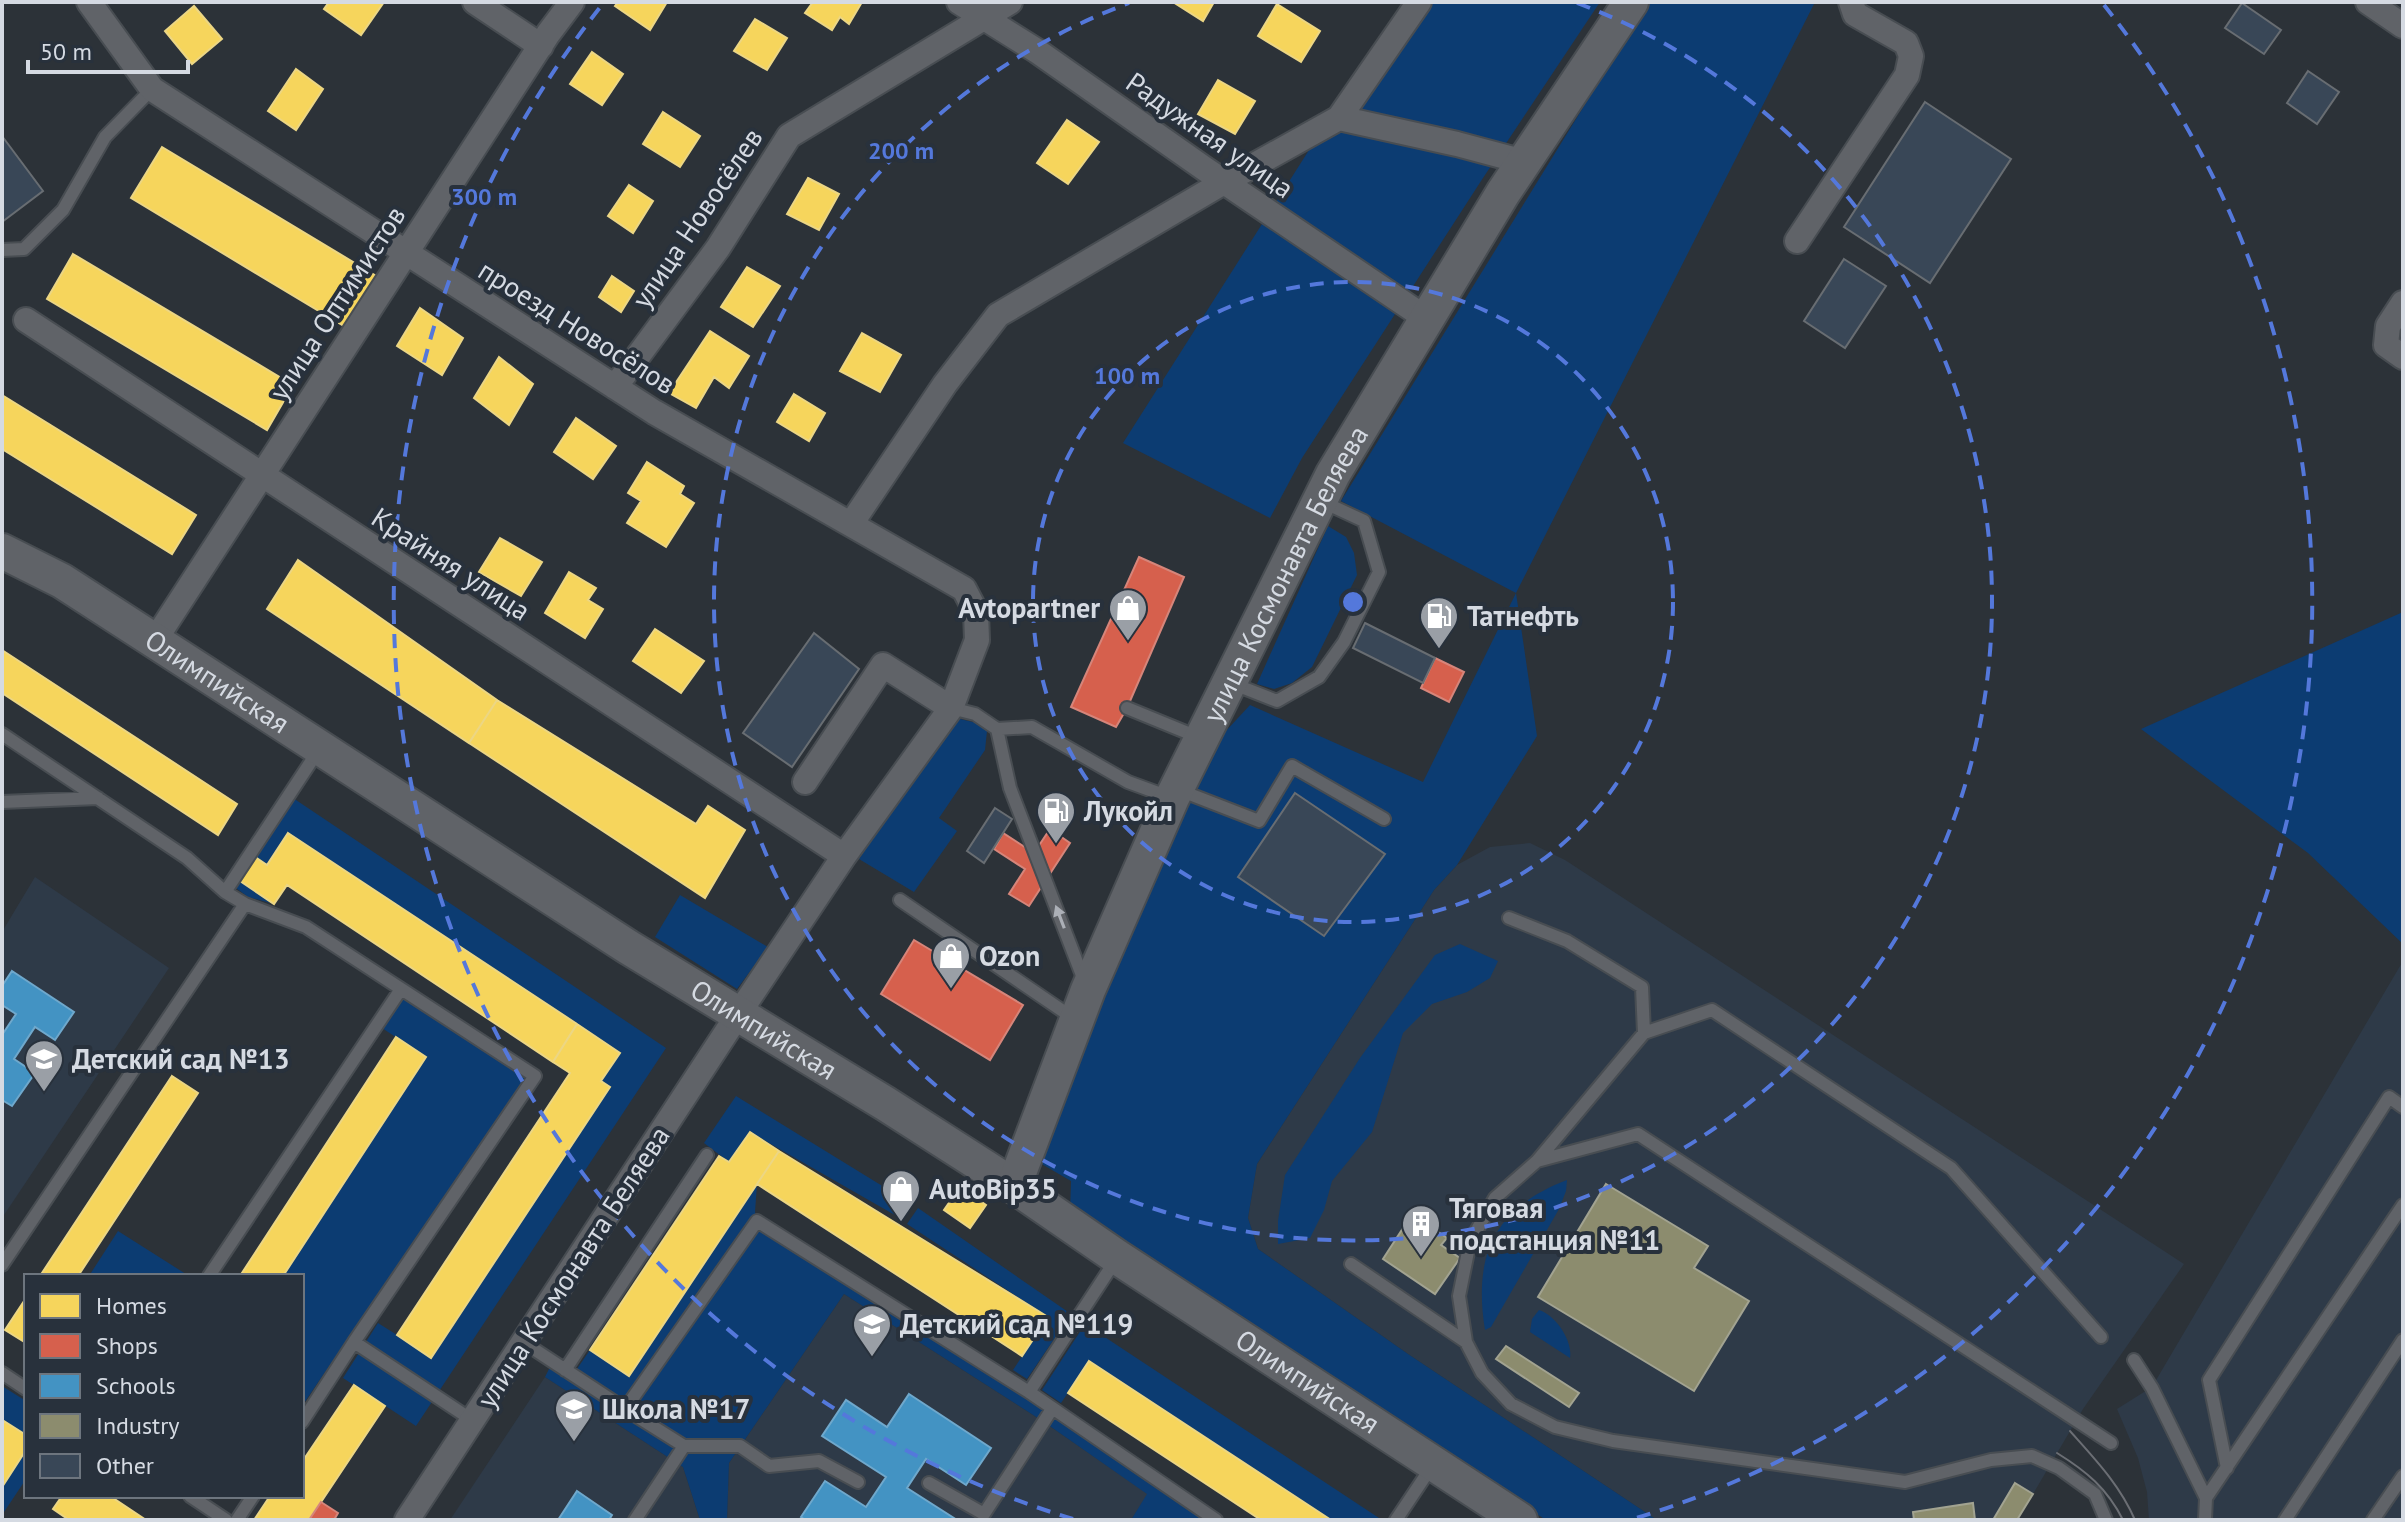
<svg xmlns="http://www.w3.org/2000/svg" width="2405" height="1522" viewBox="0 0 2405 1522" font-family="'PT Sans',sans-serif">
	<rect width="100%" height="100%" fill="#2c3238"/>
	<path fill="#2e3a48" d="M1530 843 1565 860 2184 1264 2083 1409 2033 1494 2015 1484 1993 1520H1657L1408 1354 1258 1249 1248 1218 1257 1164 1434 890 1457 865 1490 847Z
		M35 877 169 968 2 1218V932Z
		M2403 961V1520H2149L2147 1492 2138 1458 2117 1409 2152 1387Z
		M844 1294 1044 1422 1148 1494 1131 1520H727L729 1463Z
		M545 1377 683 1467 700 1520H450Z"/>
	<path fill="#0c3c72" d="M1403 2H1600L1481 181 1302 458 1270 518 1123 443Z
		M1648 2H1815L1516 593 1537 736 1457 865 1434 890 1257 1164 1248 1218 1258 1249 1408 1354 1657 1520H1546L1070 1214 1071 1181 1040 1163 1101 994 1189 796 1225 732 1250 705 1423 782 1516 593 1341 501Z
		M1328 526 1346 537 1354 553 1357 575 1312 667 1292 683 1274 689 1257 684Z
		M2403 612V944L2308 853 2141 729Z
		M960 719 981 724 987 731 985 750 939 818 957 831 914 892 859 859 949 726Z
		M290 796 666 1048 416 1426 343 1378 378 1323 432 1357 610 1087 601 1081 620 1053 288 833 267 865 255 858 240 881 274 904 248 897 232 885Z
		M680 895 768 947 737 989 655 937Z
		M1460 944 1498 961 1490 978 1467 992 1432 1004 1403 1033 1372 1132 1332 1181 1324 1210 1310 1238 1278 1244V1221L1285 1175 1360 1058 1435 955Z
		M402 997 525 1078 302 1406V1276H283L426 1057 382 1028Z
		M736 1096 910 1203 900 1218 750 1132 729 1162 704 1143Z
		M1567 1180 1566 1191 1559 1209 1491 1327 1485 1330C1473 1255 1494 1208 1567 1180Z
		M757 1184 755 1212 760 1229 1054 1415 1206 1520H1131L1147 1494 1044 1422 844 1294 729 1463 727 1520H700L683 1467 545 1377 550 1367 570 1379 590 1350 629 1376Z
		M918 1208 1071 1314 1027 1379 1013 1370 1048 1317 907 1224Z
		M118 1231 189 1276H89Z
		M1539 1310C1555 1315 1573 1340 1570 1358L1530 1332 1532 1319Z
		M1085 1324 1382 1520H1331L1090 1361 1061 1403 1042 1390Z
		M2 1386 26 1401V1435L2 1420Z
		M26 1450V1479L2 1515V1487Z"/>
	<path fill="#f6d55c" stroke="#ecd684" stroke-width="2" d="M329 2H384L361 35 324 9Z
		M618 2H667L650 30 615 6Z
		M813 2H862L849 24 840 17 832 30 805 13Z
		M1173 2H1214L1203 21Z
		M1277 4 1320 31 1301 62 1258 36Z
		M194 6 222 39 192 64 165 31Z
		M755 19 787 38 767 70 734 51Z
		M592 52 623 74 602 105 570 84Z
		M296 69 323 89 296 130 268 111Z
		M1218 80 1255 101 1235 134 1198 114Z
		M663 112 700 136 680 167 643 144Z
		M1067 120 1099 142 1068 184 1037 163Z
		M162 147 378 277 347 328 131 198Z
		M808 178 839 194 819 230 787 214Z
		M629 185 653 201 633 233 608 216Z
		M73 254 293 385 267 430 47 299Z
		M747 267 780 286 753 327 721 307Z
		M612 276 634 291 621 312 599 297Z
		M420 308 463 338 442 375 397 346Z
		M710 331 749 356 729 388 714 377 696 408 669 393Z
		M862 333 901 355 880 392 840 371Z
		M499 357 533 384 509 425 474 398Z
		M794 394 825 413 809 441 777 422Z
		M2 395 196 515 172 554 2 449Z
		M576 418 616 446 593 479 554 452Z
		M647 462 684 486 680 494 694 503 666 547 627 523 641 501 628 493Z
		M500 538 542 562 521 596 479 572Z
		M298 560 497 700 469 743 267 609Z
		M569 572 596 588 588 600 603 609 585 638 545 613Z
		M655 629 704 661 681 693 633 661Z
		M2 650 237 804 218 835 2 693Z
		M497 700 696 824 708 806 745 830 705 898 469 743Z
		M288 833 577 1024 553 1062 287 885 274 904 240 881 255 857 267 865Z
		M577 1024 620 1053 601 1081 610 1087 431 1358 397 1335 570 1073 553 1062Z
		M396 1037 426 1057 283 1276H240Z
		M172 1076 198 1093 78 1276H40Z
		M750 1132 779 1151 629 1376 590 1350 719 1156 729 1162Z
		M779 1151 1048 1317 1022 1356 757 1184Z
		M960 1187 986 1205 970 1228 944 1210Z
		M26 1298V1343L5 1330Z
		M1089 1361 1331 1520H1261L1068 1393Z
		M354 1385 385 1406 309 1520H254L270 1496H302V1462Z
		M4 1421 26 1435V1450L2 1487V1425Z
		M62 1496H110L146 1520H69L53 1509Z"/>
	<path fill="#d6604d" stroke="#d6857a" stroke-width="2" d="M1139 557 1184 577 1127 708 1116 727 1071 707Z
		M1435 658 1464 672 1449 702 1421 688Z
		M1050 829 1070 843 1029 906 1009 894 1025 869 994 849 1003 833 1034 853Z
		M914 940 1023 1005 990 1060 881 994Z
		M321 1502 338 1513 334 1520H309Z"/>
	<path fill="#4393c3" stroke="#6fa8cc" stroke-width="2" d="M12 971 74 1012 55 1040 35 1027 14 1059 35 1073 12 1106 2 1100V1035L16 1014 2 1005V986Z
		M909 1394 991 1448 966 1485 926 1459 907 1488 957 1520H805L801 1517 825 1481 866 1507 886 1477 822 1436 846 1400 887 1427Z
		M577 1491 612 1515 609 1520H558Z"/>
	<path fill="#8c8c6e" stroke="#a2a391" stroke-width="2" d="M1606 1184 1708 1246 1694 1268 1749 1301 1694 1391 1538 1297Z
		M1407 1222 1425 1235 1431 1227 1447 1238 1441 1245 1460 1258 1435 1294 1383 1259Z
		M1506 1346 1579 1393 1569 1407 1496 1359Z
		M2015 1483 2033 1494 2017 1520H1993Z
		M1973 1503 1975 1520H1914L1913 1512Z"/>
	<path fill="#394757" stroke="#686d72" stroke-width="2" d="M2242 3 2281 30 2264 54 2225 28Z
		M2308 71 2339 92 2317 124 2287 103Z
		M1925 102 2011 159 1930 283 1844 227Z
		M2 136 43 191 2 222Z
		M1844 259 1886 286 1845 348 1804 321Z
		M1365 623 1435 658 1423 683 1353 648Z
		M814 633 859 669 792 767 743 733Z
		M1295 793 1385 854 1324 936 1238 877Z
		M995 808 1012 819 984 863 967 851Z"/>
	<g fill="none" stroke-linecap="round" stroke-linejoin="round">
		<defs>
			<path id="lane" d="M2 250 24 249 63 210 105 137 152 89
				M1231 683 1277 701 1319 677 1344 642 1379 572 1364 521 1323 502
				M951 708 975 714 997 729 1010 788 1085 983
				M1127 708 1188 733 1193 743
				M997 729 1032 727 1128 782 1169 797
				M2 734 187 858 225 892 245 904 306 927 535 1076 354 1342
				M1179 790 1259 821 1292 766 1384 819
				M2 802 98 798
				M225 892 318 751
				M900 900 1073 1018
				M1509 918 1567 941 1642 987 1644 1033
				M1537 1161 1644 1033 1712 1010 1951 1168 2101 1337
				M1351 1264 1466 1342
				M2 1265 245 904
				M209 1276 401 989
				M523 1342 625 1409 757 1221 1029 1392 1216 1520
				M2134 1360 2152 1388 2206 1498 2205 1520
				M565 1370 707 1155
				M2 1373 26 1389
				M1029 1392 1117 1258
				M625 1409 684 1446H740L769 1466 819 1461 858 1482
				M302 1422 354 1342 472 1420
				M2227 1468 2209 1380 2389 1097 2403 1107
				M929 1483 984 1514 1052 1409
				M190 1496 226 1520
				M2206 1498 2403 1205
				M237 1520 253 1496
				M635 1520 684 1446
				M1396 1520 1432 1466
				M2106 1520 2095 1494 2059 1468 2032 1456 1991 1460 1905 1482 1613 1441 1555 1427 1511 1404 1482 1373 1466 1342 1459 1296 1470 1242 1495 1198 1537 1161 1638 1134 2111 1443
				M2285 1520 2403 1340
				M2373 1520 2403 1476"/>
			<path id="street" d="M89 2 152 89 654 412 964 589 976 612 977 640 951 708 844 856 739 1013 407 1520
				M475 2 541 46
				M959 2 1037 51 1205 169 1427 319
				M2368 2 2403 26
				M1339 118 1457 144 1524 162
				M1797 241 1907 75 1911 56 1906 43 1855 14 1851 2
				M2403 303 2388 326 2386 345 2403 357
				M26 320 844 856
				M615 387 718 248 789 136 1010 2
				M851 524 945 384 998 315 1224 182 1339 118 1419 2
				M155 640 548 34 572 2
				M805 782 883 665 951 708"/>
			<g id="secondary">
				<path id="s1" d="M2 551 62 581 628 947 886 1104 1014 1186 1117 1257 1520 1520"/>
				<path id="s2" d="M1014 1186 1088 990 1172 798 1333 474 1503 193 1631 2"/>
			</g>
		</defs>
		<use href="#lane" stroke="#484d52" stroke-width="16"/>
		<use href="#street" stroke="#484d52" stroke-width="28"/>
		<use href="#secondary" stroke="#484d52" stroke-width="38"/>
		<use href="#lane" stroke="#606368" stroke-width="12"/>
		<use href="#street" stroke="#606368" stroke-width="24"/>
		<use href="#secondary" stroke="#606368" stroke-width="34"/>
		<path stroke="#6b6e74" stroke-width="2" d="M2070 1431C2095 1459 2120 1485 2135 1520
			M2057 1453C2086 1471 2107 1488 2123 1520"/>
	</g>
	<defs><path id="oneway-solid" d="M-6-.8H1V-3.2L6.5 0L1 3.2V.8H-6Z" transform="scale(2)"/></defs>
	<use fill="#acb0b7" href="#oneway-solid" transform="translate(1060 917) rotate(-111)"/>
	<g fill="none" stroke="#5478db" stroke-width="4" stroke-dasharray="14 10">
		<circle cx="1353" cy="602" r="320"/>
		<path d="M1577 3A639 639 0 1 1 1129 3"/>
		<path d="M1073 1519A959 959 0 0 1 602 5M2104 5A959 959 0 0 1 1633 1519"/>
	</g>
	<defs>
		<symbol id="shop-pin" viewBox="-11 -11 22 30"><path d="M0 17L-7.5 6A9.5 9.5 0 1 1 7.5 6Z" fill="#9a9fa6" stroke="#28313c"/><path d="M-5-2.5h2.3a2.7 3.5 0 0 1 5.4 0H5L5.5 6h-11ZM-1.5-2.5h3a1.5 2.3 0 0 0-3 0Z" fill="#fff"/></symbol>
		<symbol id="fuel-pin" viewBox="-11 -11 22 30"><path d="M0 17L-7.5 6A9.5 9.5 0 1 1 7.5 6Z" fill="#9a9fa6" stroke="#28313c"/><path d="M-5.5-6h7V0h2V4h1.3V-2.5L3-4.5l.8-.8L6-3V5H2.5V1h-1V6h-7ZM-4.2-4.7v3.2H.2V-4.7Z" fill="#fff"/></symbol>
		<symbol id="school-pin" viewBox="-11 -11 22 30"><path d="M0 17L-7.5 6A9.5 9.5 0 1 1 7.5 6Z" fill="#9a9fa6" stroke="#28313c"/><path d="M0-5L7-2L0 1L-7-2ZM-4 1L0 2.5L4 1V4Q0 6-4 4Z" fill="#fff"/></symbol>
		<symbol id="building-pin" viewBox="-11 -11 22 30"><path d="M0 17L-7.5 6A9.5 9.5 0 1 1 7.5 6Z" fill="#9a9fa6" stroke="#28313c"/><path d="M-4-6H4V6H1V3H-1V6H-4ZM-2.5-4.3h1.7v1.8h-1.7ZM.8-4.3h1.7v1.8H.8ZM-2.5-1h1.7V.8h-1.7ZM.8-1h1.7V.8H.8Z" fill="#fff"/></symbol>
	</defs>
	<g fill-rule="evenodd">
		<use href="#shop-pin" x="1106" y="586" width="44" height="60"/>
		<use href="#fuel-pin" x="1417" y="594" width="44" height="60"/>
		<use href="#fuel-pin" x="1034" y="789" width="44" height="60"/>
		<use href="#shop-pin" x="929" y="934" width="44" height="60"/>
		<use href="#school-pin" x="22" y="1037" width="44" height="60"/>
		<use href="#shop-pin" x="879" y="1167" width="44" height="60"/>
		<use href="#building-pin" x="1399" y="1202" width="44" height="60"/>
		<use href="#school-pin" x="850" y="1302" width="44" height="60"/>
		<use href="#school-pin" x="552" y="1387" width="44" height="60"/>
	</g>
	<g text-anchor="middle" stroke-width="8" stroke-linejoin="round" paint-order="stroke">
		<g font-size="28" fill="#d5dae2" stroke="#28313c">
			<text transform="translate(1210 135) rotate(35)" y="10">Радужная улица</text>
			<text transform="translate(697 218) rotate(-56)" y="10">улица Новосёлев</text>
			<text transform="translate(337 303) rotate(-57)" y="10">улица Оптимистов</text>
			<text transform="translate(577 327) rotate(32)" y="10">проезд Новосёлов</text>
			<text transform="translate(451 564) rotate(33)" y="10">Крайняя улица</text>
			<text dy="10" stroke="none"><textPath href="#s2" startOffset="670">улица Космонавта Беляева</textPath></text>
			<text dy="10" stroke="none"><textPath href="#s1" startOffset="252">Олимпийская</textPath></text>
			<text dy="10" stroke="none"><textPath href="#s1" startOffset="900">Олимпийская</textPath></text>
			<text transform="translate(573 1267) rotate(-57)" y="10">улица Космонавта Беляева</text>
			<text dy="10" stroke="none"><textPath href="#s1" startOffset="1548">Олимпийская</textPath></text>
		</g>
		<g font-size="28" font-weight="bold" fill="#d5dae2" stroke="#28313c" text-anchor="start">
			<text x="1100" y="618" text-anchor="end">Avtopartner</text>
			<text x="1467" y="626">Татнефть</text>
			<text x="1084" y="821">Лукойл</text>
			<text x="979" y="966">Ozon</text>
			<text x="72" y="1069">Детский сад №13</text>
			<text x="929" y="1199">AutoBip35</text>
			<text x="1449" y="1218">Тяговая<tspan x="1449" dy="32">подстанция №11</tspan></text>
			<text x="900" y="1334">Детский сад №119</text>
			<text x="602" y="1419">Школа №17</text>
		</g>
	</g>
	<circle cx="1353" cy="602" r="12" fill="#5478db" stroke="#28313c" stroke-width="4"/>
	<g font-size="24" text-anchor="middle" font-weight="bold" fill="#5478db" stroke="#28313c" stroke-width="8" stroke-linejoin="round" paint-order="stroke">
		<text x="901" y="159">200 m</text>
		<text x="484" y="205">300 m</text>
		<text x="1127" y="384">100 m</text>
	</g>
	<rect width="2405" height="1522" fill="none" stroke="#d5dae2" stroke-width="8"/>
	<rect x="24" y="1274" width="280" height="224" fill="#28313c" stroke="#6d757e" stroke-width="2"/>
	<rect x="40" y="1294" width="40" height="24" fill="#f6d55c" stroke="#6d757e" stroke-width="2"/>
	<text x="96" y="1314" font-size="24" fill="#d5dae2">Homes</text>
	<rect x="40" y="1334" width="40" height="24" fill="#d6604d" stroke="#6d757e" stroke-width="2"/>
	<text x="96" y="1354" font-size="24" fill="#d5dae2">Shops</text>
	<rect x="40" y="1374" width="40" height="24" fill="#4393c3" stroke="#6d757e" stroke-width="2"/>
	<text x="96" y="1394" font-size="24" fill="#d5dae2">Schools</text>
	<rect x="40" y="1414" width="40" height="24" fill="#8c8c6e" stroke="#6d757e" stroke-width="2"/>
	<text x="96" y="1434" font-size="24" fill="#d5dae2">Industry</text>
	<rect x="40" y="1454" width="40" height="24" fill="#394757" stroke="#6d757e" stroke-width="2"/>
	<text x="96" y="1474" font-size="24" fill="#d5dae2">Other</text>
	<path d="M28 60v12h160v-12" fill="none" stroke="#d5dae2" stroke-width="4"/>
	<text x="40" y="60" font-size="24" fill="#d5dae2" stroke="#28313c" stroke-width="6" paint-order="stroke">50 m</text>
</svg>
